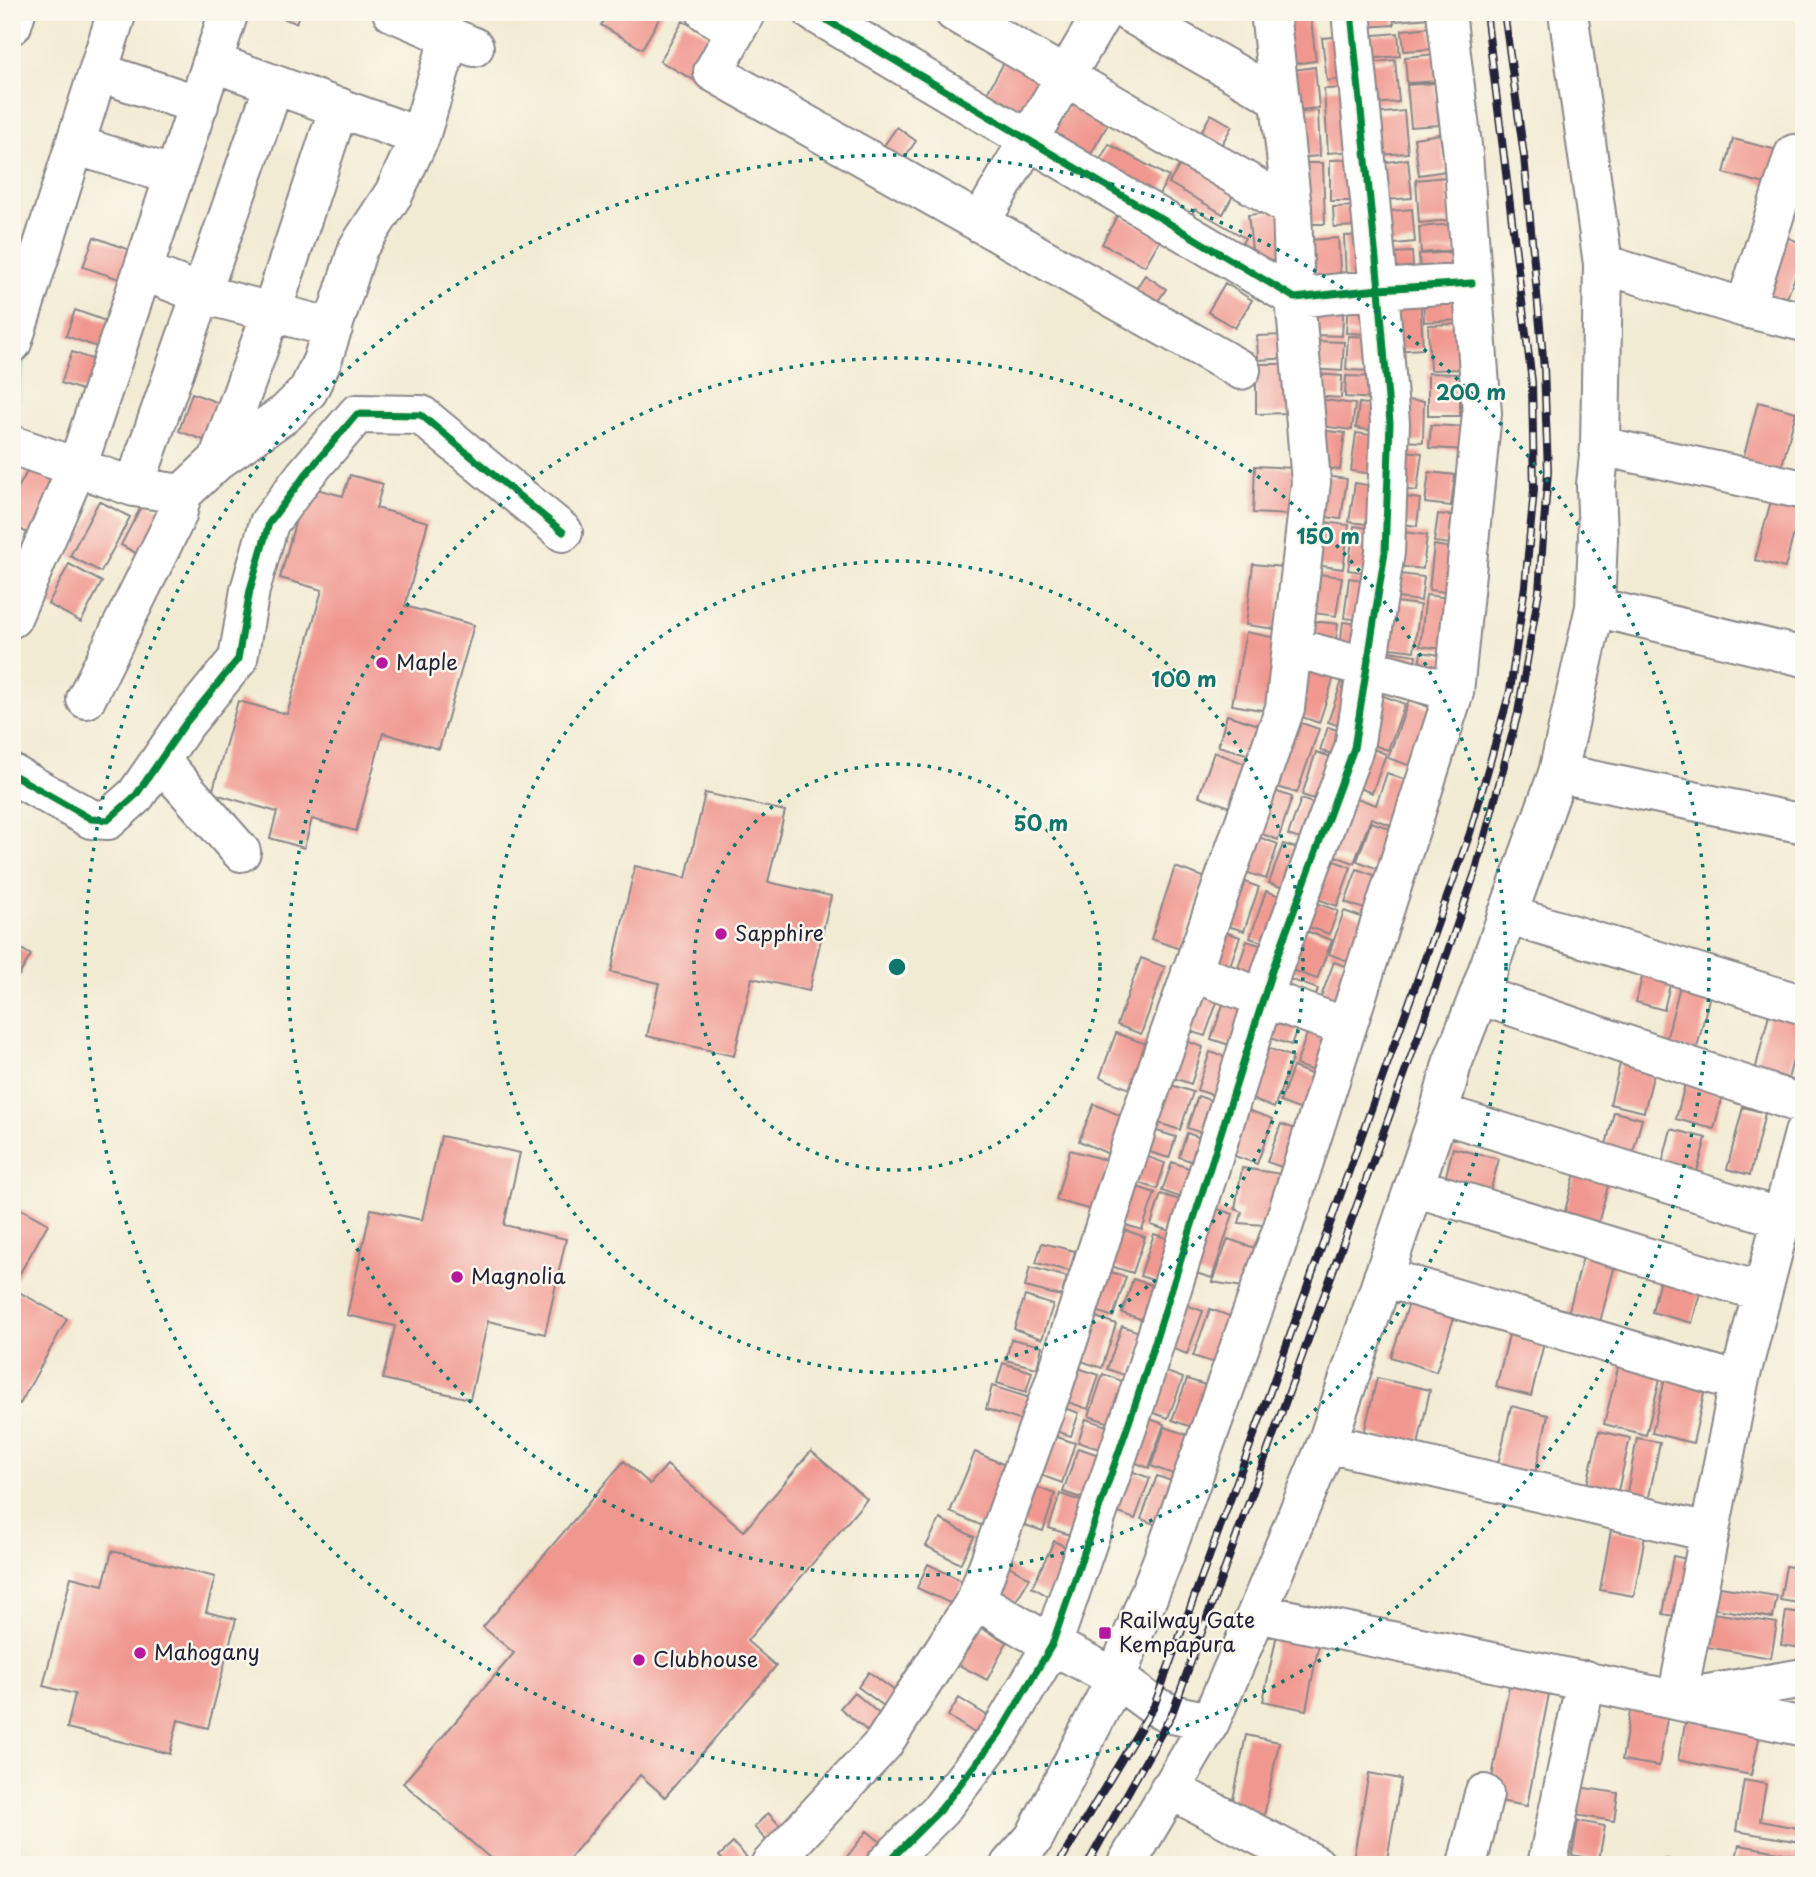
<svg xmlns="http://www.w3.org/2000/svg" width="1816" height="1877" viewBox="0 0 1816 1877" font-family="'Playpen Sans',sans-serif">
	<rect width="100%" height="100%" fill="#fbf7ec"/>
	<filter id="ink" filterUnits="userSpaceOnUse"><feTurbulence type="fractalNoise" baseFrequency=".0143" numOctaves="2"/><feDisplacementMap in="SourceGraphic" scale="14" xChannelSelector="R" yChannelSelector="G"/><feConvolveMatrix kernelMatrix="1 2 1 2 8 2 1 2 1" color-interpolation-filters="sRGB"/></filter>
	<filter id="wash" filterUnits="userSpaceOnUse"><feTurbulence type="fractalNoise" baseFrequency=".00686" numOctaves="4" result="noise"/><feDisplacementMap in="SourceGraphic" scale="28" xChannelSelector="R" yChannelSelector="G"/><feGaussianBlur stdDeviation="1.57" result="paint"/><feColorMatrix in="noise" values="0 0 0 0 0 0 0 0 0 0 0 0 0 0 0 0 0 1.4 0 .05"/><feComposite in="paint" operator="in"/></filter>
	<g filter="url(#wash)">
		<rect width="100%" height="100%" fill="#f2ebd4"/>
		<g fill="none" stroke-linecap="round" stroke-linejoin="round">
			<path stroke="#5aa6d3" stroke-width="8" d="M12 413 22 352"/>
		</g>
		<g id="blocks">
			<path fill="#f0978f" d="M266 12H300L296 23Z
				M608 12H630L634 15 635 12H663L642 49 601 25Z
				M1287 12H1310L1316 61 1285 65Z
				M1362 12H1393L1394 25 1363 27Z
				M1395 12H1428L1429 18 1396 21Z
				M683 21 724 44 701 84 660 61Z
				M1431 27 1433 49 1404 51 1402 30Z
				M1398 33 1400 56 1365 59 1364 36Z
				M1346 36 1350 78 1327 81 1322 38Z
				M1010 52 1057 78 1026 133 979 107Z
				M1437 54 1439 81 1407 83 1405 57Z
				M1395 60 1399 102 1371 104 1367 63Z
				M1315 67 1319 108 1290 111 1286 71Z
				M1435 83 1439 125 1411 127 1407 85Z
				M1078 88 1116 110 1083 168 1045 146Z
				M1353 88 1356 151 1328 153 1324 89Z
				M1318 111 1320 156 1296 158 1293 113Z
				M1404 111 1408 153 1377 155 1373 114Z
				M1211 114 1232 126 1214 158 1193 146Z
				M897 127 916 141 897 168 878 154Z
				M1440 134 1446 171 1419 175 1414 138Z
				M1733 139 1785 152 1776 187 1724 173Z
				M1109 144 1169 177 1151 208 1092 174Z
				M1184 158 1237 188 1223 214 1169 183Z
				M1361 159V201H1330V160Z
				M1408 159 1412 198 1384 200 1381 163Z
				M1299 163H1323L1325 224H1301Z
				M1446 177 1450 220 1419 223 1416 180Z
				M1361 206V226L1334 227 1333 207Z
				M1195 209 1245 238 1234 258 1184 228Z
				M1412 209 1415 242 1384 245 1381 212Z
				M1279 211 1285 263 1254 267 1248 215Z
				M1118 214 1161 238 1145 266 1102 244Z
				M1454 224 1456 250 1421 253 1419 227Z
				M1776 233 1804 244V253L1784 306 1753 294Z
				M1369 235 1371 277 1346 279 1344 236Z
				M94 237 141 254 131 283 83 267Z
				M1338 238 1341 284 1312 286 1309 240Z
				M1412 252 1414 280 1389 282 1387 253Z
				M1458 252 1460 281 1420 283 1419 254Z
				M1145 275 1166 289 1149 315 1128 301Z
				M1225 283 1252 300 1235 328 1208 312Z
				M1459 292 1460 320 1424 322 1423 293Z
				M1420 294 1423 349 1393 351 1390 296Z
				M1318 300 1344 301 1342 336 1316 335Z
				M1348 300 1372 301 1371 334 1346 333Z
				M75 310 120 326 111 352 66 336Z
				M1461 324 1463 369 1430 370 1428 325Z
				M1289 335 1290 358 1258 360 1257 336Z
				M1348 336 1375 337 1373 371 1346 370Z
				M1313 341 1344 342 1342 371 1311 369Z
				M72 352 105 364 94 394 61 383Z
				M1256 364H1289V413L1256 414Z
				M1428 373 1460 374V416H1428Z
				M1315 374 1342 376 1341 398 1313 396Z
				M1346 376 1377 377 1376 399 1345 397Z
				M192 393 219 403 206 441 179 431Z
				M1317 399 1355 404 1352 430 1313 425Z
				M1395 400 1424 401 1423 442 1394 441Z
				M1758 402 1796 412 1780 473 1742 463Z
				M1359 403 1384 406 1380 432 1356 428Z
				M1431 425 1470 427 1469 450 1429 448Z
				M1319 430 1345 433 1340 470 1314 466Z
				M1356 433 1386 437 1380 475 1351 471Z
				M1396 450 1422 453 1417 491 1391 488Z
				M1255 466 1293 468 1291 515 1253 513Z
				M29 468 62 486 35 537 12 525V499Z
				M1429 472 1455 475 1451 506 1425 503Z
				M350 475 383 484 376 508 428 522 405 606 474 625 439 749 383 733 356 831 312 819 304 848 270 838 277 812 212 793 238 701 287 714 322 590 280 578 305 486 343 496Z
				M1318 475 1347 479 1341 519 1312 515Z
				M1355 483 1379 487 1374 525 1349 522Z
				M1391 495 1420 499 1417 526 1387 522Z
				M1772 497 1801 505 1785 568 1755 560Z
				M99 501 130 517 101 572 70 556Z
				M144 501 169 515 145 558 121 545Z
				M1438 514 1463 517 1459 545 1434 542Z
				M1315 521 1349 525 1343 569 1309 564Z
				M1354 526 1381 530 1375 574 1348 570Z
				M1395 531 1427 535 1423 569 1390 565Z
				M12 542 31 549 12 582Z
				M1434 545 1458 549 1452 593 1429 590Z
				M69 564 102 582 81 622 48 604Z
				M1253 564 1283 567 1276 629 1246 625Z
				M1311 573 1342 577 1336 616 1306 612Z
				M1392 573 1424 577 1421 601 1389 597Z
				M1349 578 1375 582 1369 621 1344 618Z
				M1426 595 1457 599 1451 650 1420 646Z
				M1387 601 1420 605 1414 651 1382 647Z
				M1304 620 1338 624 1335 648 1301 644Z
				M1343 622 1367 625 1363 659 1339 657Z
				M1246 632 1281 639 1267 711 1232 705Z
				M1383 650 1416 655 1413 674Z
				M1421 652 1446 656 1443 681 1418 678Z
				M1306 668 1334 677 1319 723 1291 713Z
				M1343 678 1360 684 1345 728 1328 722Z
				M1378 694 1405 704 1388 750 1361 741Z
				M1409 700 1435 709 1414 767 1388 758Z
				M1227 715 1259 725 1250 755 1218 746Z
				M1289 719 1319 729 1297 793 1268 784Z
				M1328 727 1349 734 1341 757 1320 750Z
				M1363 745 1386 754 1372 793 1349 784Z
				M1214 752 1246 764 1230 807 1199 796Z
				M1316 752 1340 760 1326 803 1302 795Z
				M1387 773 1412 782 1396 827 1371 818 1354 863 1324 852 1346 794 1376 805Z
				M1269 789 1292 797 1278 840 1254 831Z
				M705 793 785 811 768 882 831 896 809 991 752 978 734 1056 647 1036 659 983 611 972 635 866 686 878Z
				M1301 799 1324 807 1311 843 1288 835Z
				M1371 822 1400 832 1386 872 1357 861Z
				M1250 834 1278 844 1266 879 1237 869Z
				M1283 844 1309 852 1296 892 1269 883Z
				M1323 857 1351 867 1337 906 1309 896Z
				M1175 867 1204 877 1180 949 1151 939Z
				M1357 869 1384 879 1372 912 1345 902Z
				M1233 878 1259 887 1244 931 1218 923Z
				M1266 891 1291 900 1275 946 1250 938Z
				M1309 900 1338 911 1329 934 1300 924Z
				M1344 911 1376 922 1361 966 1329 954Z
				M1213 928 1240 937 1226 977 1199 968Z
				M1300 929 1332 940 1317 979 1286 968Z
				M1247 941 1275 950 1262 989 1234 979Z
				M12 943 31 955 12 987Z
				M1141 958 1165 967 1141 1034 1117 1025Z
				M1334 962 1359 971 1341 1019 1316 1010Z
				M1643 973 1671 980 1664 1010 1636 1002Z
				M1281 976 1318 989 1312 1008 1274 995Z
				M1195 982 1221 991 1205 1036 1180 1028Z
				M1680 986 1710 994 1696 1052 1665 1044Z
				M1224 1002 1254 1013 1242 1049 1211 1039Z
				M1274 1007 1301 1017 1291 1045 1264 1036Z
				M1770 1010 1804 1018 1787 1083 1754 1075Z
				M1308 1031 1334 1040 1322 1074 1296 1065Z
				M1116 1033 1149 1045 1132 1090 1100 1077Z
				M1178 1038 1203 1047 1191 1084 1165 1075Z
				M1259 1045 1293 1057 1274 1108 1241 1095Z
				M1210 1052 1238 1061 1225 1099 1197 1090Z
				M1621 1060 1655 1069 1644 1112 1610 1104Z
				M1293 1067 1324 1079 1312 1114 1280 1102Z
				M1162 1082 1193 1092 1180 1130 1149 1120Z
				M1685 1084 1723 1094 1714 1129 1676 1119Z
				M1198 1096 1224 1105 1213 1137 1187 1128Z
				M1094 1104 1126 1118 1111 1155 1079 1141Z
				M1234 1105 1273 1119 1257 1164 1218 1150Z
				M1743 1107 1765 1113 1750 1175 1727 1169Z
				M1614 1112 1642 1119 1631 1160 1604 1153Z
				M1281 1124 1304 1132 1290 1170 1267 1162Z
				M1144 1127 1176 1137 1169 1158 1137 1148Z
				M1671 1129 1706 1138 1697 1172 1662 1164Z
				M1187 1133 1212 1142 1204 1166 1179 1157Z
				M441 1136 520 1153 504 1225 566 1239 545 1334 488 1321 470 1399 383 1379 395 1326 347 1315 371 1209 422 1220Z
				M1453 1148 1499 1159 1488 1199 1443 1187Z
				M1070 1150 1109 1161 1095 1211 1056 1200Z
				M1134 1152 1165 1163 1157 1189 1125 1178Z
				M1172 1162 1203 1173 1194 1202 1162 1191Z
				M1242 1168 1281 1174 1264 1225 1239 1223 1242 1212 1235 1209Z
				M1575 1173 1609 1182 1595 1235 1561 1226Z
				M1125 1183 1155 1193 1142 1230 1113 1221Z
				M1161 1194 1192 1204 1182 1235 1151 1225Z
				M12 1204 48 1224 12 1287Z
				M1205 1205 1233 1214 1212 1278 1183 1269Z
				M1113 1226 1145 1237 1133 1273 1101 1263Z
				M1154 1234 1175 1241 1161 1283 1140 1276Z
				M1228 1239 1261 1250 1249 1288 1212 1282Z
				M1042 1243 1075 1251 1070 1271 1036 1263Z
				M1584 1253 1616 1261 1600 1322 1568 1314Z
				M1030 1267 1067 1277 1061 1296 1025 1287Z
				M1099 1268 1126 1277 1113 1317 1085 1307Z
				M1660 1278 1701 1289 1692 1323 1652 1312Z
				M1133 1279 1161 1288 1150 1322 1122 1313Z
				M12 1288 67 1319 20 1404 12 1400Z
				M1025 1296 1053 1305 1042 1339 1014 1329Z
				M1411 1297 1456 1312 1436 1372 1391 1357Z
				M1178 1302 1203 1311 1187 1354 1163 1345Z
				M1210 1309 1238 1319 1221 1365 1193 1356Z
				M1084 1313 1116 1324 1102 1368 1069 1357Z
				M1122 1326 1145 1334 1130 1377 1107 1369Z
				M1510 1331 1545 1339 1531 1396 1496 1387Z
				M1011 1339 1042 1346 1037 1368 1006 1360Z
				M1003 1363 1032 1372 1026 1392 997 1383Z
				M1066 1364 1099 1375 1088 1409 1054 1397Z
				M1619 1364 1661 1375 1646 1435 1604 1424Z
				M1156 1368 1183 1378 1168 1418 1141 1409Z
				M1103 1374 1130 1384 1116 1425 1089 1416Z
				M1666 1375 1706 1385 1693 1443 1652 1433Z
				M1377 1378 1430 1390 1418 1445 1364 1433Z
				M1187 1379 1214 1388 1199 1430 1172 1420Z
				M992 1386 1033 1399 1025 1422 986 1409Z
				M1049 1403 1079 1413 1071 1436 1041 1426Z
				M1511 1406 1548 1415 1533 1482 1496 1473Z
				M1139 1415 1164 1424 1149 1468 1123 1458Z
				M1086 1419 1119 1430 1111 1453 1078 1442Z
				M1165 1427 1196 1438 1181 1477 1151 1466Z
				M1599 1431 1630 1438 1617 1495 1586 1489Z
				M1048 1434 1075 1443 1062 1483 1035 1473Z
				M1637 1438 1660 1442 1648 1502 1626 1498Z
				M1078 1448 1102 1456 1087 1500 1063 1492Z
				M811 1451 867 1499 747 1641 776 1666 665 1797 640 1775 564 1865H498L403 1783 514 1653 483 1627 624 1461 650 1484 667 1465 744 1531Z
				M975 1452 1010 1467 985 1527 950 1512Z
				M1120 1467 1150 1478 1135 1519 1105 1508Z
				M1157 1476 1183 1485 1167 1529 1141 1519Z
				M1026 1483 1055 1494 1043 1531 1013 1521Z
				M1060 1494 1093 1505 1082 1539 1049 1528Z
				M940 1519 974 1537 960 1564 926 1546Z
				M1611 1530 1645 1536 1634 1596 1600 1590Z
				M1054 1541 1071 1550 1048 1596 1032 1587Z
				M112 1551 215 1577 206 1612 236 1619 208 1728 178 1720 170 1754 67 1728 75 1694 43 1686 71 1577 103 1585Z
				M1673 1556 1696 1561 1686 1618 1663 1614Z
				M1002 1562 1030 1578 1012 1607 985 1589Z
				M928 1564 964 1582 952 1604 917 1588Z
				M1786 1566 1804 1569V1604L1780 1600Z
				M1714 1586 1777 1596 1773 1618 1710 1608Z
				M1786 1611 1804 1613V1648L1781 1645Z
				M1713 1613 1777 1623 1771 1658 1707 1647Z
				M979 1627 1007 1642 987 1680 959 1665Z
				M1277 1634 1319 1643 1306 1710 1263 1701Z
				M869 1672 895 1691 884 1706 858 1687Z
				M1509 1686 1549 1694 1527 1806 1488 1799Z
				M854 1692 884 1718 871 1734 840 1708Z
				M959 1698 999 1723 987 1741 948 1716Z
				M1631 1706 1668 1712 1659 1766 1622 1760Z
				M1686 1719 1760 1735 1751 1775 1678 1760Z
				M1246 1735 1279 1742 1263 1821 1230 1815Z
				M1369 1773 1401 1779 1386 1865H1352Z
				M1744 1780 1766 1784 1760 1821 1803 1829 1801 1842 1736 1831Z
				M1572 1786 1618 1793 1614 1821 1568 1814Z
				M768 1813 791 1837 776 1851 754 1827Z
				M1578 1821 1605 1826 1599 1860 1572 1855Z
				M867 1831 889 1849 877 1865H854L846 1858Z
				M733 1843 754 1865H727L719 1856Z
				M1739 1845 1802 1856 1800 1865 1735 1863Z
				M1665 1859 1693 1863V1865H1665Z"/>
		</g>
	</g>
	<g filter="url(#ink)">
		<use href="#blocks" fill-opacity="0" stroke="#8a8688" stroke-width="2"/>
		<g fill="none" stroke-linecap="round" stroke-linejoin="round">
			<defs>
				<path id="minor" d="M392 12 474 47
					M706 12 736 30
					M746 12 713 72 1241 370
					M813 12 1295 298 1379 289 1472 283
					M954 12 1292 208
					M1128 12 1280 99
					M12 25 16 12
					M212 62 420 137
					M98 72 199 105
					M75 145 175 176
					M980 223 1103 12
					M1603 264 1745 308 1804 322
					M143 271 202 294 333 328
					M1745 308 1794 154 1804 156
					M12 343 117 12
					M12 445 134 487 274 85
					M1600 446 1804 490
					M218 460 272 311 339 107
					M134 487 182 494 218 460 286 413 308 391 322 361 358 248 394 193 420 137 450 36
					M1595 607 1804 657
					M12 618 77 467 229 12
					M1292 647 1454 692
					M86 699 177 515 182 494
					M160 760 241 852
					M1558 773 1804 824
					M12 774 91 819 108 820 136 795 185 724 238 659 250 590 269 523 305 475 357 414 421 415 563 532
					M1507 915 1804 1005
					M1191 972 1346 1027
					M1479 995 1804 1105
					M1439 1113 1781 1218
					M1804 1133 1739 1382 1677 1699 1804 1678
					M1414 1187 1762 1292
					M1383 1277 1739 1382
					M1327 1443 1709 1532
					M976 1600 1054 1384 1138 1124 1285 708 1311 482 1295 298 1292 208 1270 12
					M1257 1613 1804 1727
					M1169 1789 1316 1865
					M770 1865 883 1744 976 1600 1052 1645 1116 1678 1154 1706 1172 1714 1210 1722
					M885 1865 941 1809 1001 1731 1052 1645 1136 1402 1273 968 1354 748 1385 552 1390 423 1379 289 1351 12
					M1010 1865 1034 1838 1116 1678 1165 1554 1283 1227 1454 692 1482 413 1463 154 1446 12
					M1126 1865 1210 1722 1257 1613 1327 1443 1439 1113 1452 1064 1479 995 1558 773 1595 607 1598 537 1596 485 1600 446 1603 264 1568 12
					M1467 1865 1484 1794
					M1547 1865 1586 1680"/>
			</defs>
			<use href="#minor" stroke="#8a8688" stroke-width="42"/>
			<use href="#minor" stroke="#fff" stroke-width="38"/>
			<defs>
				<path id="rail" d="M1058 1865 1154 1706 1268 1397 1470 833 1510 691 1525 586 1534 490 1532 382 1486 12
					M1087 1865 1172 1714 1418 1037 1476 870 1518 713 1539 591 1548 471 1544 368 1524 156 1504 12"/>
			</defs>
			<use href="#rail" stroke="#22223b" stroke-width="8"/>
			<use href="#rail" stroke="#fbf7ec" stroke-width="5" stroke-dasharray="16" stroke-linecap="butt"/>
			<defs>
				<path id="cycleway" d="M813 12 1295 298 1379 289 1472 283
					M12 774 91 819 108 820 136 795 185 724 238 659 250 590 269 523 305 475 357 414 421 415 563 532
					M885 1865 941 1809 1001 1731 1052 1645 1136 1402 1273 968 1354 748 1385 552 1390 423 1379 289 1351 12"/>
			</defs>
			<use href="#cycleway" stroke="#fbf7ec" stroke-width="11"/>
			<use href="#cycleway" stroke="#00873e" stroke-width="7"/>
		</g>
	</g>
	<g fill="none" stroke="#0f766e" stroke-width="3.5" stroke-dasharray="3.5 7">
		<circle cx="897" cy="967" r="203"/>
		<circle cx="897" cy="967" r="406"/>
		<circle cx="897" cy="967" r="609"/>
		<circle cx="897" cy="967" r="812"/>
	</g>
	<g fill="#b5179e" stroke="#fbf7ec" stroke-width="2.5">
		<circle cx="382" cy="663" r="7"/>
		<circle cx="721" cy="934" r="7"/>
		<circle cx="457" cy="1277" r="7"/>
		<rect x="1098" y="1626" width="14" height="14" rx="3.5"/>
		<circle cx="140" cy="1653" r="7"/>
		<circle cx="639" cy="1660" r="7"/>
	</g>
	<g text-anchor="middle" stroke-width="5" stroke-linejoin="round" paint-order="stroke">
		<g font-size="21" fill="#22223b" stroke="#fbf7ec" text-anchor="start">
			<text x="396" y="670">Maple</text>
			<text x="735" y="941">Sapphire</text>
			<text x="471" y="1284">Magnolia</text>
			<text x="1119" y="1628">Railway Gate<tspan x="1119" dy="24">Kempapura</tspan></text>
			<text x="154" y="1660">Mahogany</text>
			<text x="653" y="1667">Clubhouse</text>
		</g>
	</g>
	<circle cx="897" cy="967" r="10" fill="#0f766e" stroke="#fbf7ec" stroke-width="3.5"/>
	<g font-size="21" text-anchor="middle" font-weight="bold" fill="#0f766e" stroke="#fbf7ec" stroke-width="5" stroke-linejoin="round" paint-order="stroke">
		<text x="1471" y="400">200 m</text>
		<text x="1328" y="544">150 m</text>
		<text x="1184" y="687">100 m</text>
		<text x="1041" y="831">50 m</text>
	</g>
	<rect width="1816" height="1877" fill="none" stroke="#fbf7ec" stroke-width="42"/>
</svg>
